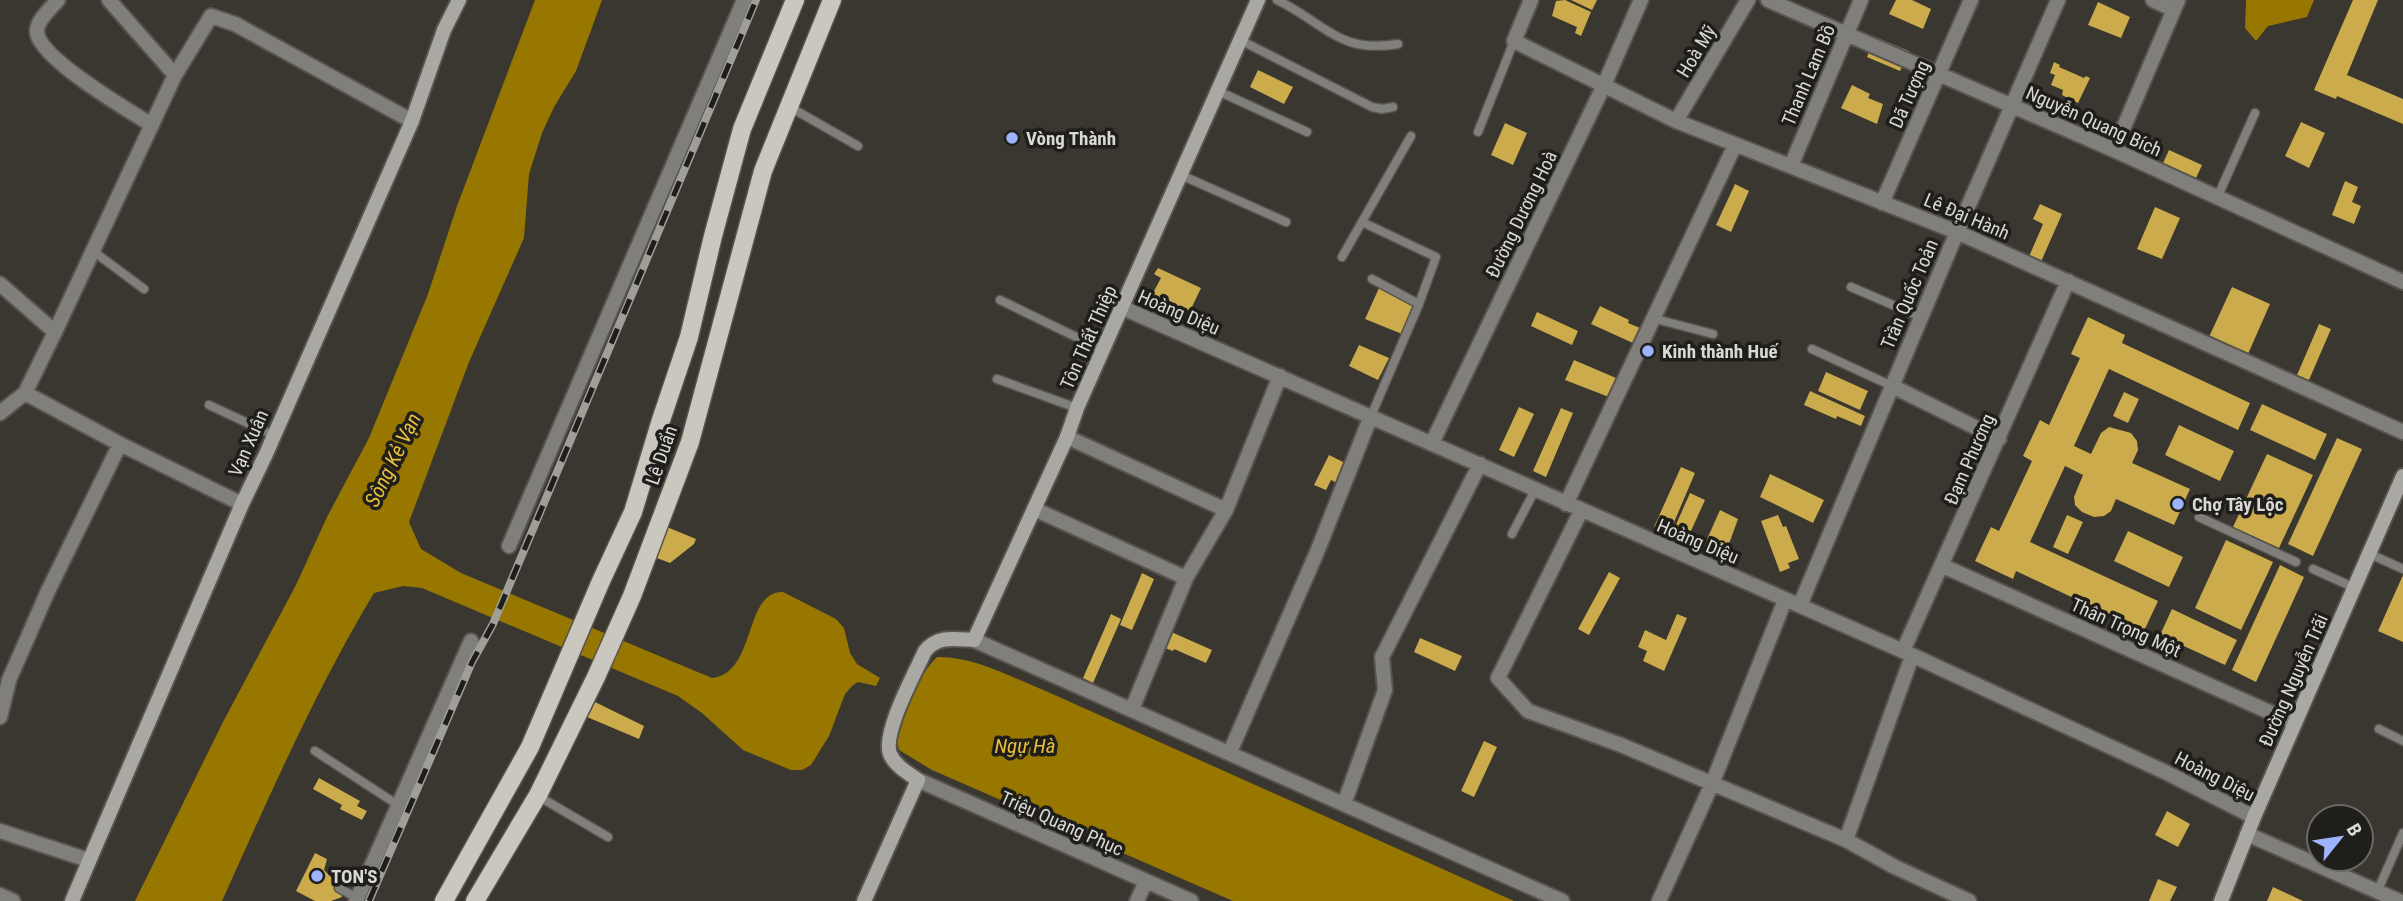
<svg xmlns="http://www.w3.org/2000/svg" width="2403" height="901" viewBox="0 0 2403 901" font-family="'Roboto Condensed',sans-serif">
	<rect width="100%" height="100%" fill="#39372f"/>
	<path fill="#977700" d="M535 0H602L576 71 554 107 542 133 529 174 524 238 469 362 409 522 421 549 461 573 712 678C757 673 743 591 783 592L836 619 844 628 850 653 857 664 880 678 876 686 858 682 852 686 845 694 829 736 811 765 802 770H791L743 750 702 713 678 696 422 588 403 586 374 593C315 691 269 797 222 901H135L223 722 296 585 327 517 369 438 428 294 457 206Z
		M2246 0H2314L2307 17 2268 26 2256 41 2245 28Z
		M937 657C974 656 1013 678 1048 692L1514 901H1233L932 770 899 750C898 744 896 738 897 733 903 710 920 673 937 657Z"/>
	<path fill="#cbab4b" d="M1565 0 1591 12 1581 36 1575 33 1577 27 1552 16 1556 1Z
		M1571 0H1597L1592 10Z
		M1896 0H1912L1931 9 1923 29 1889 14Z
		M2353 0H2378L2347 75 2403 99V124L2337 96 2336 99 2314 90Z
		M2098 2 2130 17 2121 38 2088 25Z
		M1875 37 1909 51 1900 71 1867 57Z
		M2054 62 2060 65 2059 67 2084 78 2086 76 2090 78 2078 103 2062 95 2063 90 2051 85 2055 75 2050 73Z
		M1258 70 1293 87 1284 104 1250 87Z
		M1852 85 1870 94 1868 98 1883 104 1877 124 1841 108Z
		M2301 122 2325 133 2309 168 2285 156Z
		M1505 123 1527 133 1513 165 1491 155Z
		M2169 150 2202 165 2191 189 2158 174Z
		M2345 181 2358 187 2352 202 2361 206 2354 224 2332 215Z
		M1735 184 1749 191 1731 232 1716 225Z
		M2040 204 2062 214 2040 264 2028 259 2043 224 2033 219Z
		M2155 207 2180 218 2162 259 2137 249Z
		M1158 268 1201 288 1190 311 1180 307 1177 312 1148 297 1152 290 1154 291 1161 278 1154 274Z
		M2232 287 2270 304 2248 354 2209 337Z
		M1379 288 1415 304 1402 334 1365 319Z
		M1600 306 1629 320 1628 323 1640 328 1633 343 1591 324Z
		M1537 312 1578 331 1572 345 1531 326Z
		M2088 317 2125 335 2122 343 2250 403 2238 430 2109 369 2074 446 2091 454 2101 433 2109 427 2131 433 2137 441 2138 450 2132 463 2190 489 2174 525 2116 499 2111 511 2104 516 2094 517 2082 512 2075 505 2074 497 2083 475 2065 466 2030 542 2158 601 2144 631 2016 571 2013 579 1975 561 1991 527 1999 531 2032 461 2023 456 2040 420 2049 425 2080 358 2071 354Z
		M2319 324 2331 329 2309 380 2297 375Z
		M1359 345 1389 358 1378 380 1349 366Z
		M1574 360 1616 378 1609 397 1565 380Z
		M1826 372 1868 391 1860 410 1818 391Z
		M1810 391 1865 416 1861 426 1837 416 1836 419 1804 405Z
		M2124 392 2139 399 2128 423 2113 416Z
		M2262 404 2327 434 2315 460 2250 430Z
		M1519 407 1534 414 1514 457 1499 450Z
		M1561 408 1573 413 1546 477 1533 471Z
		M2179 425 2234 451 2220 481 2165 455Z
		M2337 438 2362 449 2313 556 2288 544Z
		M2267 454 2313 475 2279 548 2233 527Z
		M1329 455 1349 465 1348 489 1331 480 1326 490 1314 485Z
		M1681 467 1695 473 1669 534 1654 527Z
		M1770 474 1824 500 1813 523 1760 497Z
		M1690 493 1705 500 1686 542 1671 536Z
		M1720 510 1738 519 1725 555 1704 546Z
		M1778 515 1783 527 1786 526 1799 559 1788 563 1790 568 1780 572 1761 521Z
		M2067 515 2083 522 2068 554 2053 547Z
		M667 527 696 539 694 544 670 563 654 557Z
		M2128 531 2183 557 2169 587 2114 561Z
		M2226 540 2273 562 2241 630 2195 608Z
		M2280 565 2304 577 2256 682 2232 670Z
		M1609 572 1620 578 1589 635 1578 629Z
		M1142 573 1154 579 1132 630 1120 625Z
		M2403 575V642L2378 631Z
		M2172 609 2237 640 2225 665 2160 635Z
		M1111 614 1121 619 1093 683 1083 678Z
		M1677 614 1687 618 1664 671 1643 661 1647 651 1638 647 1645 630 1666 640Z
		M1169 631 1212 650 1206 663 1174 649 1173 651 1162 647Z
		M1420 638 1462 656 1455 671 1414 652Z
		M595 702 644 726 639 739 587 717Z
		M1484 741 1497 747 1474 797 1461 791Z
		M319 778 360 801 357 806 367 811 362 820 340 809 342 805 313 789Z
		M2167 811 2190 824 2178 847 2155 835Z
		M315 853 327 859 324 870 337 883 342 897 331 901H315L296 891Z
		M2158 879 2177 887 2170 901H2149Z
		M2273 887 2303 901H2267Z"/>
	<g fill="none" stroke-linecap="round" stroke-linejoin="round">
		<defs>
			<path id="lane" d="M1277 0C1325 23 1338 54 1398 44
				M1240 40 1372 107 1382 109 1393 107
				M1218 91 1307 132
				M788 106 858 146
				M1478 132 1514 41
				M1181 175 1286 222
				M2217 198 2255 113
				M1362 222 1436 257 1419 304 1371 416
				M93 251 144 289
				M1342 257 1411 136
				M1372 279 1419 304
				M1851 287 1921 317
				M1000 300 1103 350
				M1652 318 1713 334
				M1812 349 1892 386
				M997 379 1077 408
				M209 405 273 435
				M2199 517 2296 562
				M1512 534 1535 490
				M2370 554 2403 569
				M2313 569 2355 588
				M2379 729 2403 741
				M315 751 398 805
				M538 796 608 837
				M339 888 357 898
				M2377 892 2403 833"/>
			<path id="street" d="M58 0C51 8 36 21 37 32 39 58 129 111 152 125
				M109 0 175 75
				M1531 0 1514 41 1676 121 1957 232 2403 432
				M1768 0 2114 150 2403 282
				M2153 0 2174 10
				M1676 121 1748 0
				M2114 150 2178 0
				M1791 166 1861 0
				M1882 203 1971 0
				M0 284 55 332
				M1123 308 1903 651 2165 772 2254 817
				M1892 386 1999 439
				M25 393 120 444 242 504
				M0 413 25 393 55 332 175 75 211 16 235 24 412 121
				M1067 437 1226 510
				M1432 443 1604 85 1641 0
				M1566 504 1735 145
				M1034 509 1186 578
				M1581 511 1498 678 1528 711 1621 745 1846 840 1895 867 1969 901
				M509 546 744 0
				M1943 566 2294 723
				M1800 605 1957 232 2058 0
				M974 640 1562 901
				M1903 651 2068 281
				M1132 709 1186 578 1226 510 1280 376
				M0 717 9 680 48 591 120 444
				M1230 752 1317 552 1371 416
				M918 780 1191 901
				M1344 804 1385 690 1382 657 1480 464
				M0 831 88 860
				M2247 834 2399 901
				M1846 840 1912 656
				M0 895 13 901
				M356 901 471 641
				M1137 901 1146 881
				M1659 901 1712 784 1785 600"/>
			<path id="secondary" d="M72 901 242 504 266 454 412 121 444 30 459 0
				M864 901 918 780C908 773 895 766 890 754 882 733 915 673 925 651 938 635 955 639 974 640L1067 437 1077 408 1258 0
				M2221 901 2254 817 2403 476"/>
			<path id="primary" d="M444 901 530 747 601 581 633 512 660 423 689 337 713 236 742 129 795 0
				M475 901 538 795 596 677 632 596 690 442 763 171 832 0"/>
		</defs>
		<use href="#lane" stroke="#56544d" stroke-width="11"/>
		<use href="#street" stroke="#56544d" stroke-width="18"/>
		<use href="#secondary" stroke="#56544d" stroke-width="18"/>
		<use href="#primary" stroke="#56544d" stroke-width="21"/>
		<use href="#lane" stroke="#807f7b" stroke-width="8"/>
		<use href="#street" stroke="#807f7b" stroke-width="14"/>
		<use href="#secondary" stroke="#aaa8a2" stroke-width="14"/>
		<use href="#primary" stroke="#cac7bf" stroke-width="18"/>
		<defs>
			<path id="rail" d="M369 901 472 662 493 624 756 0"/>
		</defs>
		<use href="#rail" stroke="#a09e99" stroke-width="8"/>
		<use href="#rail" stroke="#1f1e1b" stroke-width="5" stroke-dasharray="16" stroke-linecap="butt"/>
	</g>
	<g fill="#9db4fd" stroke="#1f1e1b" stroke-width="2.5">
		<circle cx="1012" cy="138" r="7"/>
		<circle cx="1648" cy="351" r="7"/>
		<circle cx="2178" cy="504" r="7"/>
		<circle cx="317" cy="876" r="7"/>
	</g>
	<g text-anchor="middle" stroke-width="7" stroke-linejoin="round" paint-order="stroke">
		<g font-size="19" fill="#dad8d4" stroke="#1f1e1b">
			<text transform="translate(1696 51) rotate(-59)" y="7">Hoà Mỹ</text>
			<text transform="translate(1808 75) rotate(-67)" y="7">Thanh Lam Bồ</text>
			<text transform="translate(1909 94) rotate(-66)" y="7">Dã Tượng</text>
			<text transform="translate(2094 121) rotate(24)" y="7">Nguyễn Quang Bích</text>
			<text transform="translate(1521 214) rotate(-64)" y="7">Đường Dương Hoà</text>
			<text transform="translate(1967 216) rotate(23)" y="7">Lê Đại Hành</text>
			<text transform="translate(1909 294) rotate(-67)" y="7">Trần Quốc Toản</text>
			<text transform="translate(1179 312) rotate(23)" y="7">Hoàng Diệu</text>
			<text transform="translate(1088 337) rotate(-66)" y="7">Tôn Thất Thiệp</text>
			<text transform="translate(248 443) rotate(-66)" y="7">Vạn Xuân</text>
			<text transform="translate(661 455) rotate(-71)" y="7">Lê Duẩn</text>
			<text transform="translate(1969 459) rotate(-66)" y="7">Đạm Phương</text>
			<text transform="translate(1698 541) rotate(23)" y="7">Hoàng Diệu</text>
			<text transform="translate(2126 627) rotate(24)" y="7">Thân Trọng Một</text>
			<text transform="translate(2293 680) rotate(-66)" y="7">Đường Nguyễn Trãi</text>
			<text transform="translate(2215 776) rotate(27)" y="7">Hoàng Diệu</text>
			<text transform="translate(1062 823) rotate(24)" y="7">Triệu Quang Phục</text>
		</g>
		<g font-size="19" font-weight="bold" fill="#dad8d4" stroke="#1f1e1b" text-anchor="start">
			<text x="1026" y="145">Vòng Thành</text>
			<text x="1662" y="358">Kinh thành Huế</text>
			<text x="2192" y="511">Chợ Tây Lộc</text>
			<text x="331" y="883">TON'S</text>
		</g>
		<g font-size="21" font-style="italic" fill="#eabf3a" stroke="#1f1e1b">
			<text transform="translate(393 460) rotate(-64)" y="7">Sông Kẻ Vạn</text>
			<text x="1025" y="753">Ngự Hà</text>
		</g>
	</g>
	<g transform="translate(2340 838) rotate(60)"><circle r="33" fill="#1f1e1b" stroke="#6a6865" stroke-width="2"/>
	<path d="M0-5L12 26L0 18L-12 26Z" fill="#9db4fd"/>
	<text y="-10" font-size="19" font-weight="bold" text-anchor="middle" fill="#dad8d4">B</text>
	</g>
</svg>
